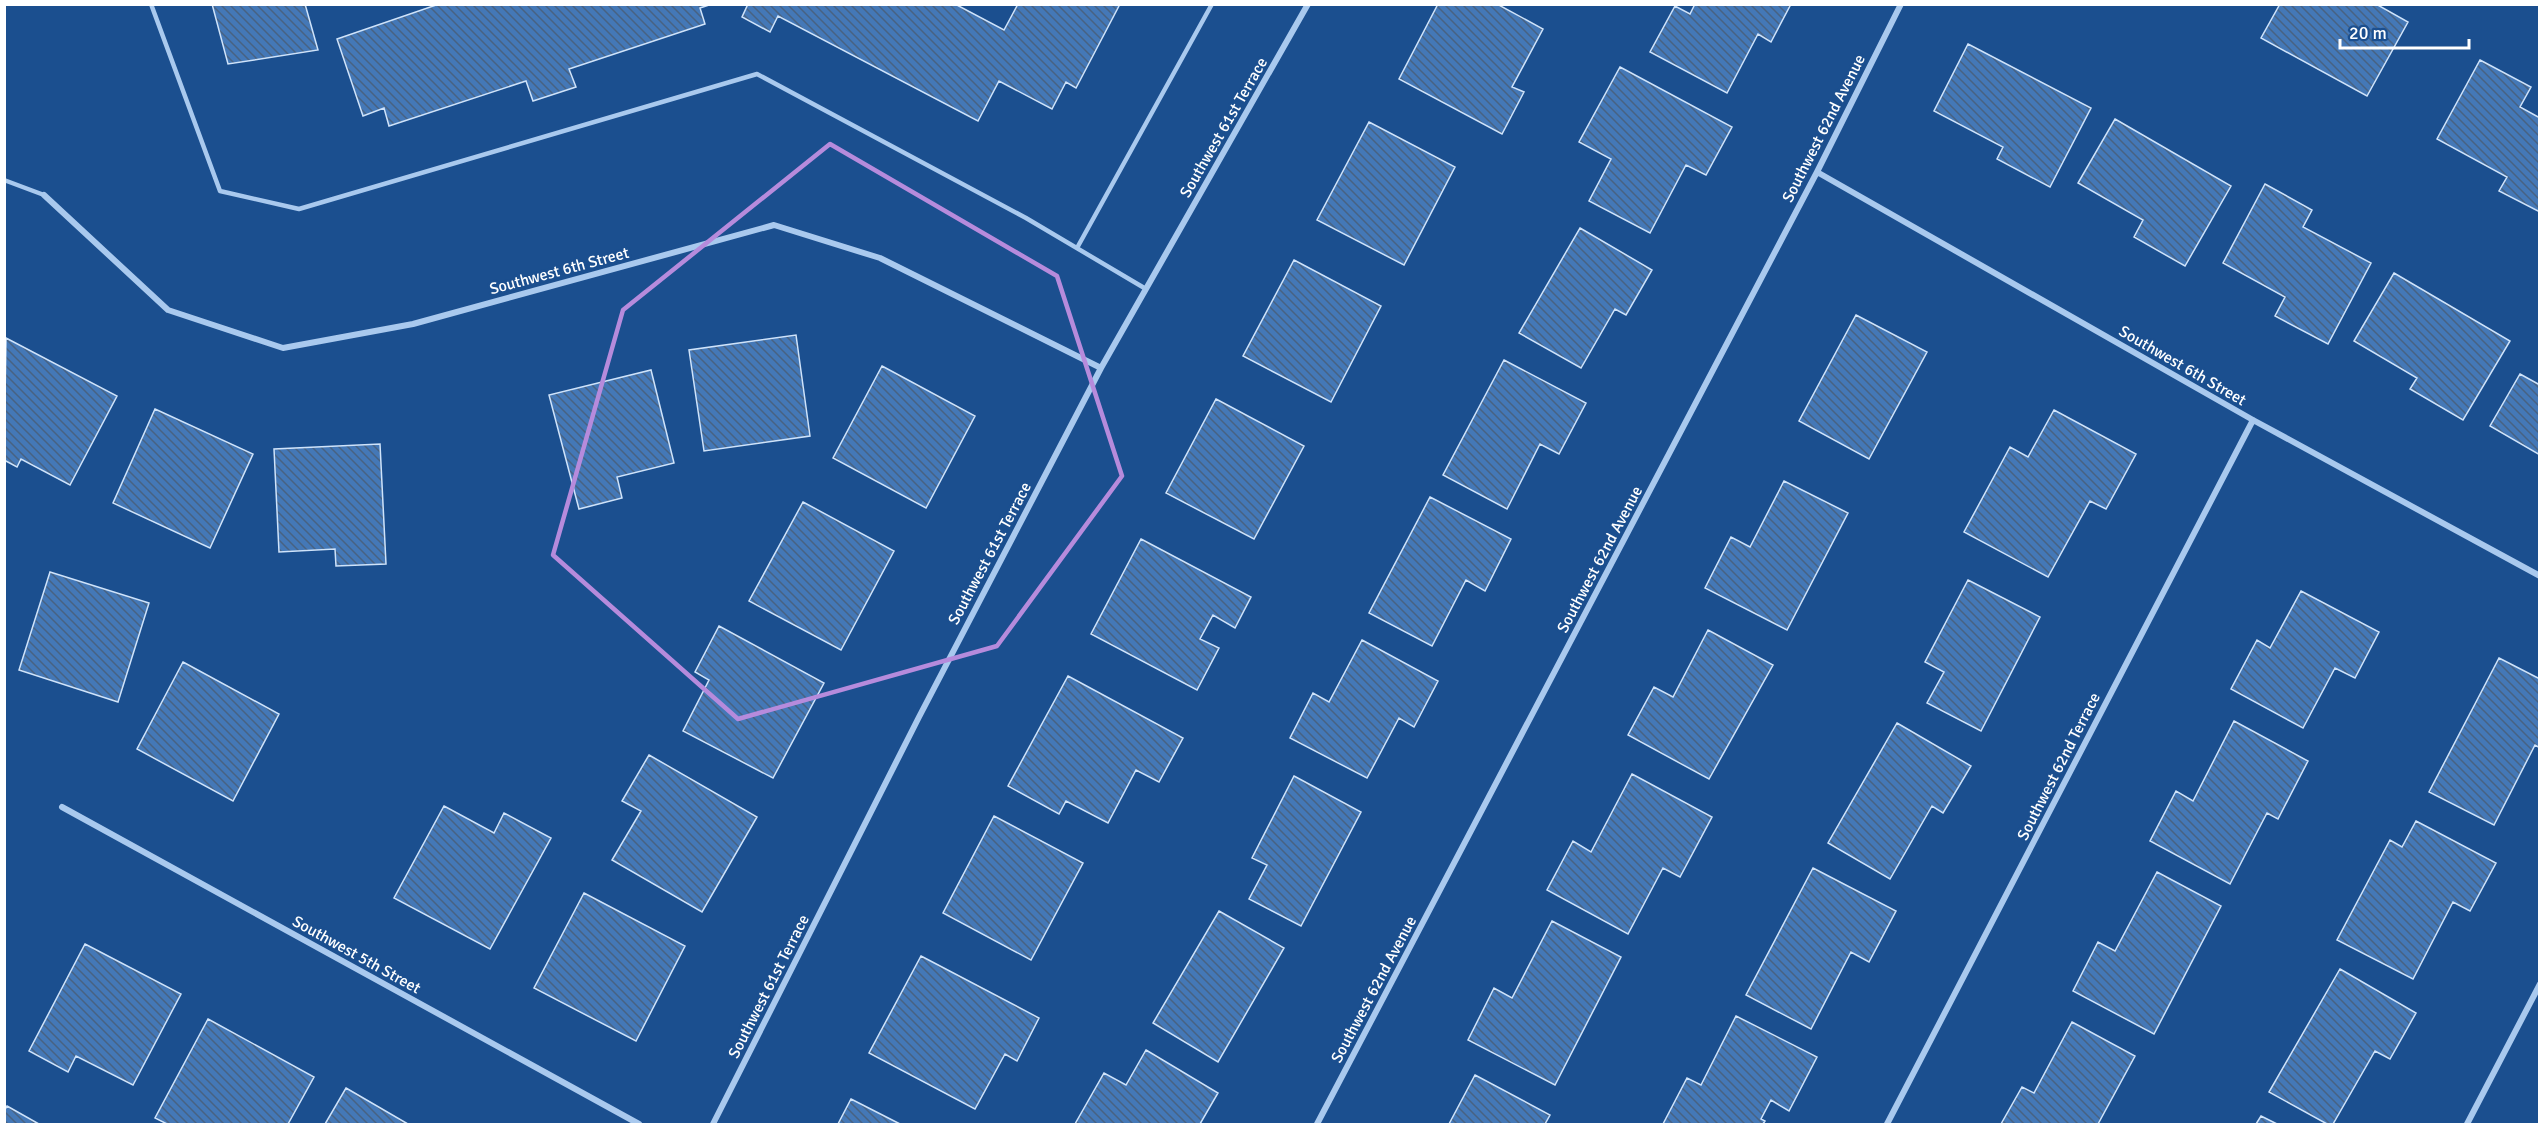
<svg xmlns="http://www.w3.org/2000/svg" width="2544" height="1129" viewBox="0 0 2544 1129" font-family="Signika,sans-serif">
	<defs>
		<pattern id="building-back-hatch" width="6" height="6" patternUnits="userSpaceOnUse" patternTransform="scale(1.5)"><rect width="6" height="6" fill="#4478b7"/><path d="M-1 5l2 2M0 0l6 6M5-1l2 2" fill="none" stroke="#486282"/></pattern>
	</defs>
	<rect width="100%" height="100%" fill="#1b4f8f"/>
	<path fill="url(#building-back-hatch)" stroke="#cfe3fa" stroke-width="1.5" d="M212 4H305L318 50 228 64Z
		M439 4H712L700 8 705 24 569 69 576 87 533 101 526 81 389 126 384 108 363 116 337 39Z
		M748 4H955L1004 30 1018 4H1120L1076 88 1066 82 1052 109 999 81 978 121 778 16 770 32 742 17Z
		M1438 4H1497L1543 29 1512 87 1524 92 1502 134 1399 79Z
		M1695 4H1791L1771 42 1758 34 1727 93 1650 52 1675 6 1690 14Z
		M2280 4H2376L2408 22 2367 96 2261 38Z
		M1968 44 2091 108 2050 187 1997 159 2003 147 1934 111Z
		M2480 60 2531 87 2520 107 2540 118V212L2499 191 2507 177 2437 139Z
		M1620 67 1732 127 1706 175 1686 165 1650 233 1589 201 1611 159 1579 142Z
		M2115 119 2231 186 2185 266 2134 237 2143 220 2078 183Z
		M1369 122 1455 167 1404 265 1317 220Z
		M2265 184 2312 210 2303 227 2371 263 2328 344 2275 316 2285 297 2223 263Z
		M1580 228 1652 270 1626 315 1615 309 1581 368 1519 333Z
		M1294 260 1381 306 1331 402 1243 356Z
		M2394 273 2510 341 2463 420 2410 389 2417 378 2354 341Z
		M1856 315 1927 352 1869 459 1799 421Z
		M796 335 810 436 704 451 689 350Z
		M6 338 117 396 70 485 21 459 17 467 4 460Z
		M1504 360 1586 403 1559 454 1540 444 1507 509 1443 475Z
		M882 366 975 416 926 508 833 458Z
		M651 370 674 463 617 477 622 498 579 509 549 395Z
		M2520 374 2540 385V455L2490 426Z
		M1216 399 1304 446 1254 539 1166 493Z
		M155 409 253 454 210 548 113 503Z
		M2054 410 2136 454 2106 509 2090 501 2048 577 1964 532 2010 447 2028 457Z
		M380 444 386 564 336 566 335 549 279 552 274 449Z
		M1784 481 1848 513 1787 630 1705 588 1731 537 1750 547Z
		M1430 497 1511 539 1485 591 1466 580 1432 646 1369 613Z
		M803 502 894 551 841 650 749 601Z
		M1141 539 1251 597 1235 628 1213 615 1200 639 1219 648 1197 690 1091 634Z
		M50 572 149 603 118 702 19 670Z
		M1968 580 2040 617 1981 731 1927 703 1944 672 1925 662Z
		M2301 591 2379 632 2355 678 2335 668 2303 728 2231 689 2257 640 2270 648Z
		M719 626 824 683 773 778 683 731 709 680 695 672Z
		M1708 630 1773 665 1709 779 1628 735 1654 687 1673 697Z
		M1362 640 1438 681 1414 727 1399 718 1367 778 1290 738 1313 693 1329 702Z
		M2499 658 2540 679V748L2535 745 2494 825 2429 792Z
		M183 662 279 714 233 801 137 749Z
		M1068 676 1183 738 1159 782 1136 770 1108 823 1066 801 1059 814 1008 786Z
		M2234 721 2308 761 2278 819 2267 813 2230 884 2150 841 2176 791 2193 801Z
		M1897 723 1971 766 1943 813 1932 806 1890 879 1828 843Z
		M649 755 757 817 702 912 612 860 641 811 622 801Z
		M1632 774 1712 817 1680 877 1663 868 1628 934 1547 890 1573 841 1591 852Z
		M1294 776 1361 812 1301 926 1249 899 1267 865 1252 858Z
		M444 806 494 833 504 813 551 838 490 949 394 898Z
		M994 816 1083 863 1031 960 943 913Z
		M2416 821 2496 863 2470 911 2453 902 2413 979 2337 940 2390 840 2402 847Z
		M1813 868 1896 911 1869 962 1851 952 1811 1029 1746 995Z
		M2157 872 2221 906 2154 1034 2073 991 2098 942 2115 951Z
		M584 893 685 946 636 1041 534 988Z
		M1219 911 1284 948 1218 1062 1153 1023Z
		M1552 921 1621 957 1555 1085 1468 1040 1494 988 1512 998Z
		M85 944 181 994 133 1085 76 1056 68 1072 29 1051Z
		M921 956 1039 1018 1017 1061 1005 1054 975 1109 869 1053Z
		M2340 969 2416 1013 2390 1059 2375 1051 2333 1124H2327L2269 1092Z
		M1736 1016 1817 1057 1789 1111 1771 1100 1761 1119 1765 1121 1763 1124H1663L1687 1078 1701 1085Z
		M208 1019 314 1077 288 1124H167L155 1118Z
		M2072 1022 2135 1056 2098 1124H2001L2022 1087 2034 1093Z
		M1146 1050 1218 1093 1200 1124H1075L1104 1073 1126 1085Z
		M1475 1075 1550 1115 1545 1124H1449Z
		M346 1088 408 1124H325Z
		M851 1099 900 1124H838Z
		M7 1106 39 1124H4V1111Z
		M2261 1116 2277 1124H2256Z"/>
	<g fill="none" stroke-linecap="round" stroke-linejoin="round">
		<path stroke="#a9c9ee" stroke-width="4.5" d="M151 4 220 191 299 209 757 74 1026 218 1146 289
			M4 180 44 195
			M1077 248 1212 4"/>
		<path stroke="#a9c9ee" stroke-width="6" d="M1817 172 2253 420 2540 576
			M44 195 168 310 283 348 413 324 774 225 880 258 1101 368
			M62 807 639 1124
			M713 1124 919 717 1101 368 1308 4
			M1317 1124 1817 172 1901 4
			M1887 1124 2253 420
			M2467 1124 2540 984"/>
	</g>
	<path fill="none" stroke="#b68bdc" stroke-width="4.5" stroke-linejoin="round" d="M830 144 1057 276 1122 476 997 646 738 719 553 555 623 310Z"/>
	<g text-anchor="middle" stroke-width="5" stroke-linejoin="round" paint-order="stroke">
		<g font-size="16" fill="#fff" stroke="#1b4f8f">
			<text transform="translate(1223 127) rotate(-60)" y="6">Southwest 61st Terrace</text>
			<text transform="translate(1823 128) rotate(-63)" y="6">Southwest 62nd Avenue</text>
			<text transform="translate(559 270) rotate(-15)" y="6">Southwest 6th Street</text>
			<text transform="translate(2183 365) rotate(30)" y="6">Southwest 6th Street</text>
			<text transform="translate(989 553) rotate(-62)" y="6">Southwest 61st Terrace</text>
			<text transform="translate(1599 559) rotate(-62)" y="6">Southwest 62nd Avenue</text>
			<text transform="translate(2058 766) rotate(-63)" y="6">Southwest 62nd Terrace</text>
			<text transform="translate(357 954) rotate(29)" y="6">Southwest 5th Street</text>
			<text transform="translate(768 986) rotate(-63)" y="6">Southwest 61st Terrace</text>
			<text transform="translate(1373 989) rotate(-62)" y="6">Southwest 62nd Avenue</text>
		</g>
	</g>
	<rect width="2544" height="1129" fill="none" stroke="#ffffff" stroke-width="12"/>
	<path d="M2340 39v9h129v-9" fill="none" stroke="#ffffff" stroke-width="3"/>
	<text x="2349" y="39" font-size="18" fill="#ffffff" stroke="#1b4f8f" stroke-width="4.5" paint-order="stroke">20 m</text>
</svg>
